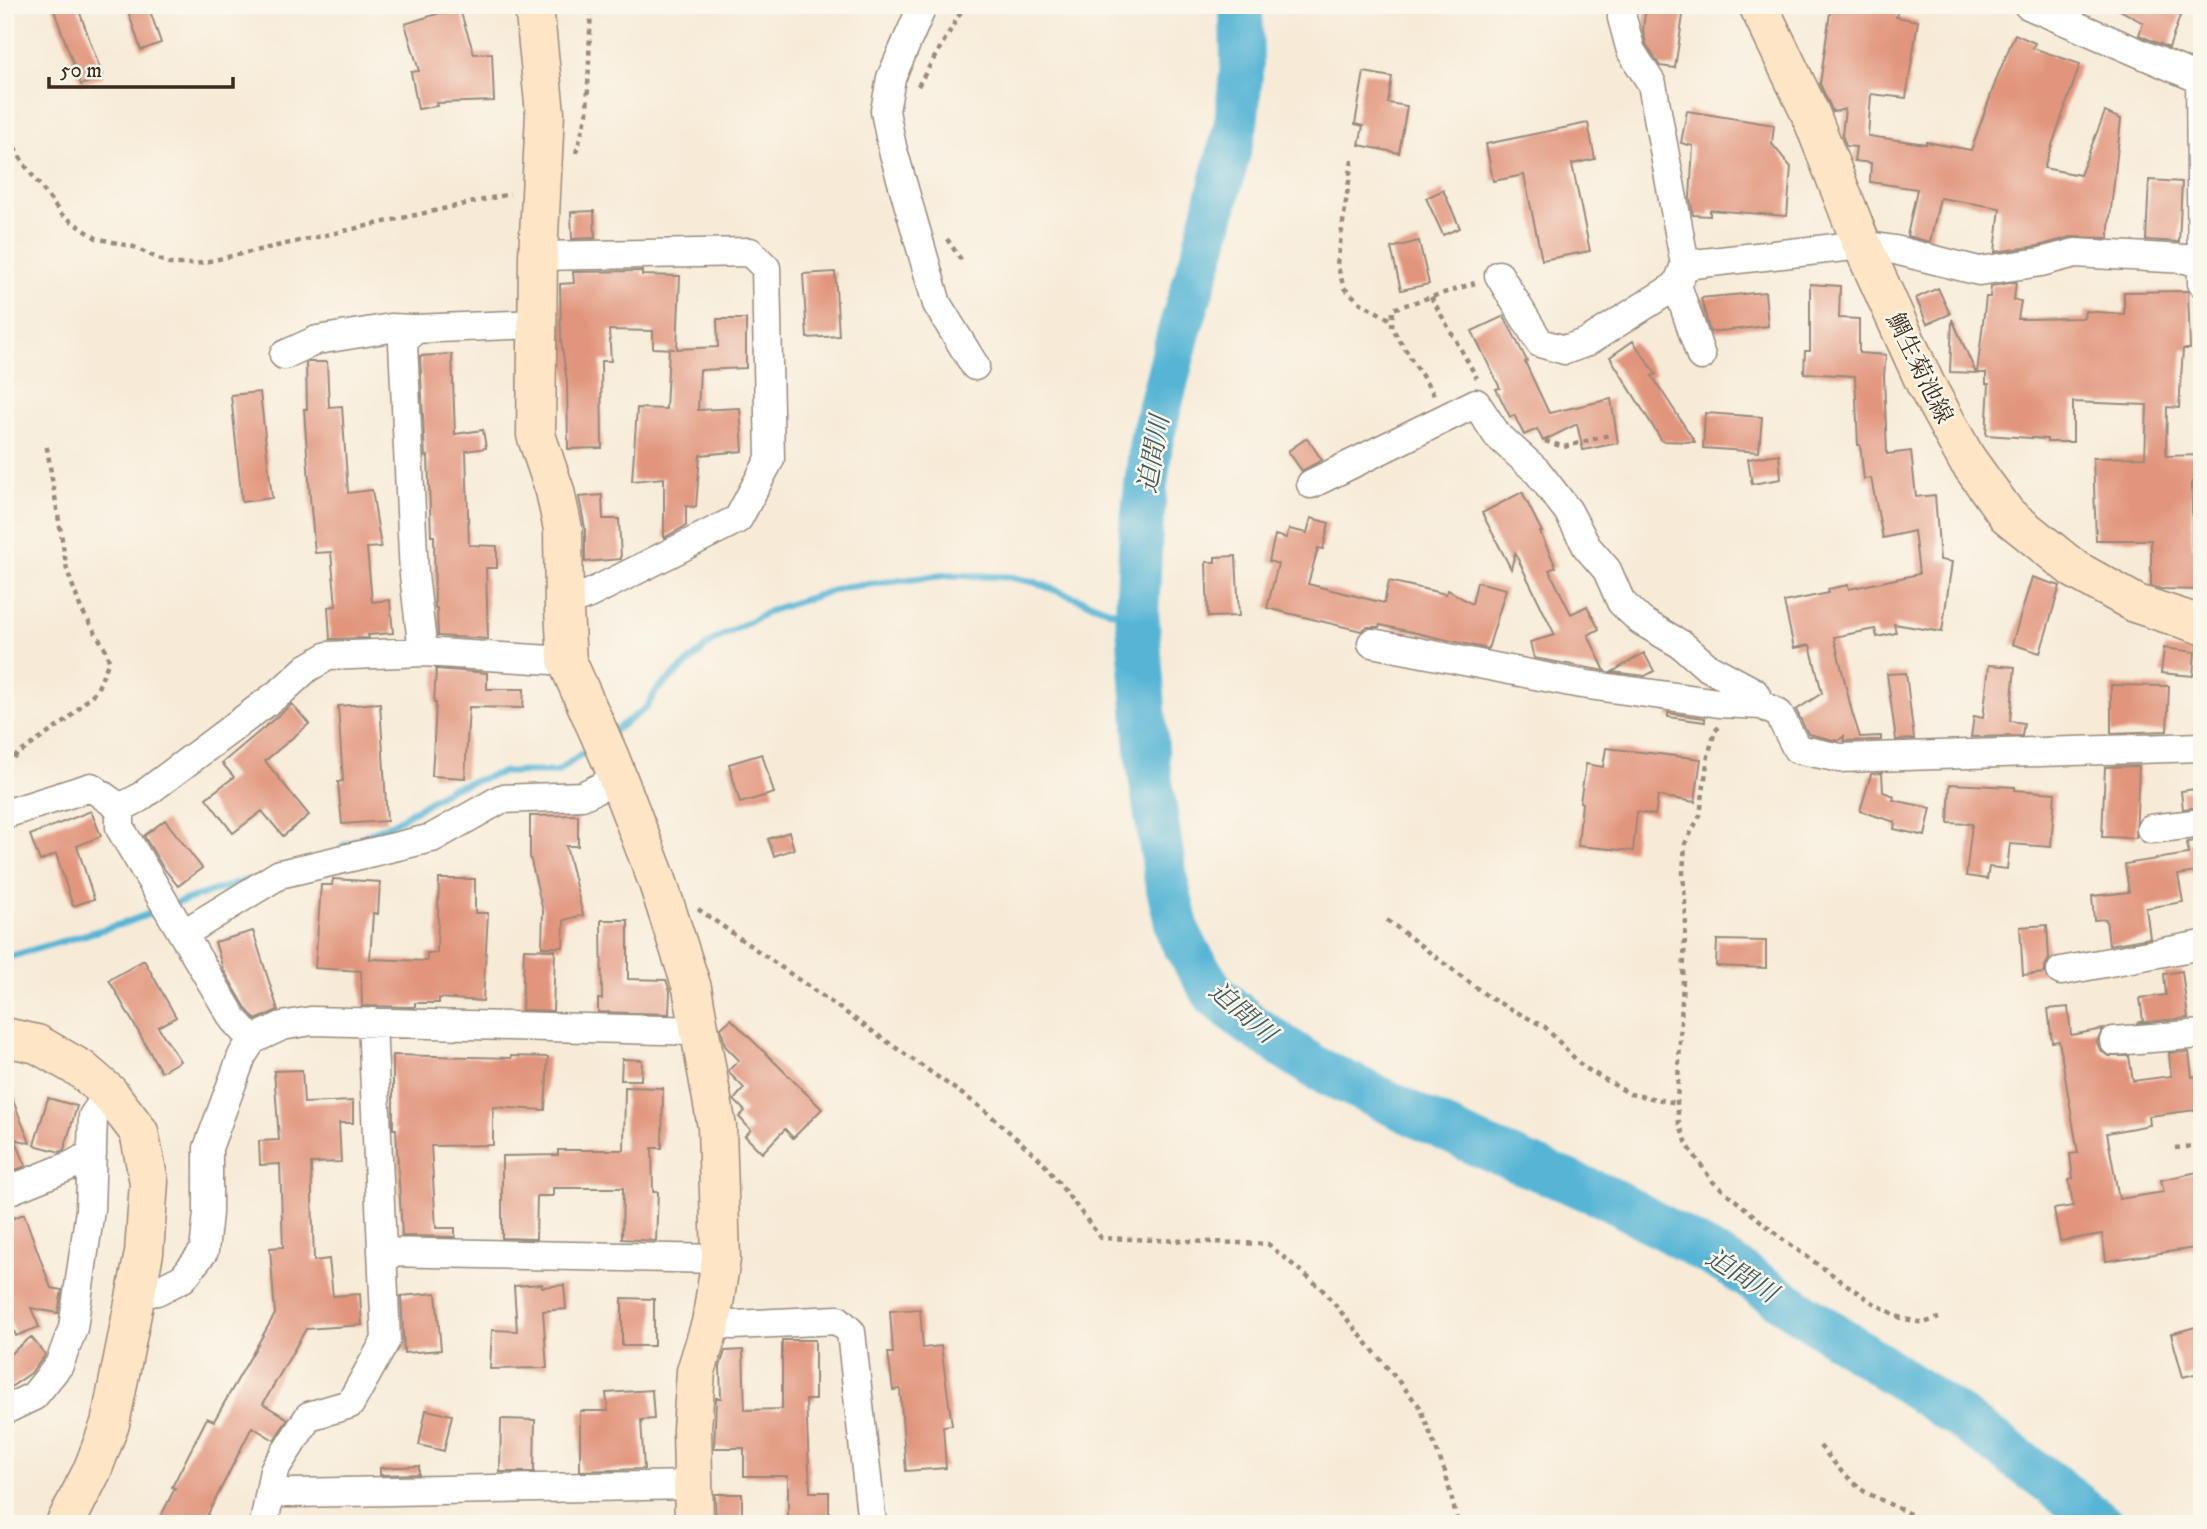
<svg xmlns="http://www.w3.org/2000/svg" width="2207" height="1529" viewBox="0 0 2207 1529" font-family="'IM FELL DW Pica','Noto Serif JP',serif">
	<rect width="100%" height="100%" fill="#fbf7ec"/>
	<filter id="ink" filterUnits="userSpaceOnUse"><feTurbulence type="fractalNoise" baseFrequency=".0143" numOctaves="2"/><feDisplacementMap in="SourceGraphic" scale="14" xChannelSelector="R" yChannelSelector="G"/><feConvolveMatrix kernelMatrix="1 2 1 2 8 2 1 2 1" color-interpolation-filters="sRGB"/></filter>
	<filter id="wash" filterUnits="userSpaceOnUse"><feTurbulence type="fractalNoise" baseFrequency=".00686" numOctaves="4" result="noise"/><feDisplacementMap in="SourceGraphic" scale="28" xChannelSelector="R" yChannelSelector="G"/><feGaussianBlur stdDeviation="1.57" result="paint"/><feColorMatrix in="noise" values="0 0 0 0 0 0 0 0 0 0 0 0 0 0 0 0 0 1.4 0 .05"/><feComposite in="paint" operator="in"/></filter>
	<g filter="url(#wash)">
		<rect width="100%" height="100%" fill="#f7ebd8"/>
		<g fill="none" stroke-linecap="round" stroke-linejoin="round">
			<path stroke="#56b5d5" stroke-width="7" d="M612 732 646 708 657 690 714 640 772 610 844 587 948 575 1010 577 1034 582 1137 621
				M342 847 396 822 451 788 504 772H557L591 747
				M173 904 248 880
				M5 958 125 923 162 909"/>
			<path stroke="#56b5d5" stroke-width="44" d="M1241 5 1242 64 1236 124 1203 254 1179 332 1151 442 1141 530 1137 613 1148 763 1166 880 1179 935 1195 963 1215 995 1251 1025 1316 1068 1476 1144 1611 1199 1733 1267 1966 1422 2048 1481 2102 1524"/>
		</g>
		<g id="blocks">
			<path fill="#e2957d" d="M52 5H77L103 77 81 85Z
				M126 5H148L161 43 141 50Z
				M1646 5 1684 9 1675 68 1660 66 1646 44 1643 30Z
				M1831 5H1899L1896 17 1918 21 1906 98 1871 94 1868 136 1926 144V142L1971 150 1998 75 2015 34 2035 43 2033 48 2080 64 2044 168 2080 175 2105 112 2121 119 2109 227V238L2071 237 2038 246 1995 252 2000 208 1940 198 1930 242 1907 236 1917 189 1870 182 1871 163 1854 161 1856 147 1846 146 1842 135 1845 109 1833 112 1820 84Z
				M2111 5H2150L2180 16 2169 48 2139 35 2143 23Z
				M459 7 474 54 492 53 494 101 436 103 437 106 418 109 411 72 419 71 405 24Z
				M1364 72 1392 77 1388 103 1407 106 1399 153 1359 145 1363 126 1355 124Z
				M1687 111 1774 125 1772 144 1791 167 1787 216 1710 210V216L1693 215 1690 198 1693 146 1681 143Z
				M1588 123 1595 159 1572 164 1590 251 1542 260 1524 175 1493 181 1486 144Z
				M2149 180 2182 182 2179 242 2146 240Z
				M1443 190 1460 228 1443 235 1426 198Z
				M594 211 595 238 572 239 571 212Z
				M1419 241 1429 284 1401 290 1391 248Z
				M642 271V275L680 276 677 349 718 347 717 319H746V368L700 370 698 410 740 408 743 451 700 455 696 507 686 506V526L664 538V478L632 481 637 408 666 409 669 349H675L653 348V331L609 330 611 361H601L602 448 568 449 567 382 561 340 560 284 574 283 573 272Z
				M835 272 839 336 807 338 803 274Z
				M2016 282 2014 300 2021 301 2018 319 2084 318 2085 311 2124 314V292L2188 291 2190 349H2183L2179 408 2167 407 2166 456 2202 455V482H2192V547H2202V590L2161 589 2151 586V540H2096L2093 458 2145 457 2147 405 2073 402V442H2047V439L1986 435 1989 384H1986V373H1977L1986 297H1990L1991 286Z
				M1810 284 1840 286 1839 318 1859 319V353L1886 355 1884 375 1887 454 1911 451 1916 497 1935 495 1940 560 1952 562 1942 632 1894 624 1896 633 1877 637 1875 629 1834 637 1852 712 1860 737 1881 736V740L1844 741V736L1838 741 1808 734 1796 710 1822 693 1810 645 1794 648 1784 602 1829 593 1828 589 1848 585 1849 589 1919 574 1914 531 1883 538 1871 478 1864 479 1860 445H1858L1855 376 1804 373 1805 351H1810Z
				M1938 288 1950 314 1927 324 1916 298Z
				M1765 292 1768 326 1710 332 1701 298Z
				M1504 316 1527 361 1525 362 1549 413 1611 399 1618 443 1583 450 1577 424 1543 441 1537 429 1524 435 1514 415 1510 417 1496 389 1500 388 1472 331Z
				M1952 319 1976 373 1950 372Z
				M1633 341 1656 374 1652 376 1695 442 1662 441 1610 357Z
				M452 354 455 434 483 430 486 448 466 451 469 545 497 546V568H486L488 639 438 636 437 608H435L434 536H431L428 456 425 457 420 356Z
				M308 362H327L329 407 342 406 348 493 372 490 381 547 367 548 372 602 390 600 393 633 368 635 369 638 330 639 328 607 336 606 331 552 315 553 310 497 304 409H307L306 363Z
				M260 392 272 498 242 502 231 395Z
				M1705 413 1762 417 1759 452 1703 448Z
				M1307 438 1322 460 1302 471 1288 451Z
				M1779 454 1781 479 1752 484 1748 459Z
				M1522 492 1542 532H1540L1556 567 1549 570 1571 614 1587 606 1599 629 1588 635 1605 671 1534 658 1530 642 1555 635 1515 553 1511 569 1482 513Z
				M602 495 603 519H619L621 559 585 562V528L579 497Z
				M1311 518 1329 523 1323 549 1318 548 1308 584 1384 603 1389 581 1446 594 1448 590 1472 604 1477 582 1506 589 1488 649 1380 625 1379 627H1367L1361 631 1267 608 1278 564 1269 561 1275 535 1286 538 1289 529 1307 533Z
				M1236 556 1239 616 1208 617 1206 562H1215V557Z
				M2032 577 2060 586 2040 653 2012 644Z
				M2164 648 2195 652 2193 676 2161 673Z
				M1644 653 1654 671 1645 676 1612 672Z
				M1989 665 2015 667 2010 721 2024 723 2022 736 1971 737 1974 716 1983 718Z
				M436 669 487 673V689H524L523 708 469 707 465 778 432 776 436 703H434Z
				M1906 673 1914 739 1896 740 1887 674Z
				M2111 685 2169 686 2167 731 2111 733Z
				M380 703 387 821 342 824 338 782 343 781 338 706Z
				M292 704 309 724 265 761 309 815 283 836 262 811 233 833 206 798 234 777 222 763Z
				M1668 713 1705 718V722L1668 717Z
				M1606 748 1701 759 1695 802 1658 796 1655 815 1637 812 1633 851 1578 846 1582 803 1580 802 1586 764 1603 767Z
				M762 754 774 793 740 803 729 764Z
				M2139 766 2136 838 2102 837 2105 767Z
				M1882 773 1883 792 1894 796 1893 800 1931 808 1925 836 1894 829 1895 822 1860 811 1871 774Z
				M1950 784 2015 787V790L2055 793 2051 847 2010 844 2007 869 1989 867 1987 879 1966 876 1972 824 1948 823Z
				M2202 788V807L2183 809 2181 791Z
				M91 811 101 836 77 846 94 899 73 906 56 854 40 861 30 835Z
				M578 815V846H566L583 915 564 920 563 947H542L543 911 530 857V816Z
				M165 820 202 868 178 886 162 866 144 836Z
				M789 832 794 849 774 856 768 839Z
				M2202 840V871L2178 875 2183 902 2146 908 2150 938 2109 945 2106 919 2094 920 2092 896 2129 892 2125 864 2188 854 2187 842Z
				M333 879 380 882 378 914 373 913 370 959 427 961V953H437L439 879H475V913H488L483 1001 439 998V1003H415V1007L362 1006 361 971 315 968 321 885H332Z
				M601 920H628V979L666 980 670 991 669 1014 598 1012V999H602Z
				M2047 925 2049 959 2045 966V973L2023 975 2020 927Z
				M253 931 278 1010 256 1020 247 1010 223 969 215 942Z
				M1717 940 1766 941V968L1716 966Z
				M524 949 555 950 553 1011 522 1010Z
				M144 960 176 1017 158 1027 180 1061 161 1072 109 980Z
				M2182 971 2188 1018 2136 1023 2143 1021 2140 998 2166 995 2164 974Z
				M2068 1007 2071 1035 2103 1029 2097 1042 2100 1050 2108 1056H2129L2133 1081 2171 1076 2169 1053 2189 1052 2192 1077 2202 1075V1109L2149 1116 2150 1125 2107 1133 2119 1199 2164 1192 2161 1180 2202 1171V1247L2106 1261 2102 1234 2060 1241 2054 1209 2073 1206 2069 1180 2073 1179 2070 1154 2078 1153 2059 1041 2052 1042 2048 1009Z
				M731 1019 822 1109 793 1138 785 1129 762 1153 745 1136 751 1130 739 1117 745 1111 734 1100 744 1088 730 1074 729 1070 739 1060 725 1046 721 1028Z
				M393 1055 511 1058V1056L548 1057 545 1110 493 1107V1145L431 1146 436 1228H455V1237L402 1236 396 1129H393Z
				M622 1059 642 1060 641 1080H621Z
				M302 1070 304 1103 353 1101V1123H339L341 1162 311 1163 314 1261 329 1259 333 1296 360 1294 362 1325 306 1329 263 1404 288 1419 274 1440 252 1427 203 1524H157L175 1488 172 1487 207 1418 214 1421 275 1314 270 1248 283 1247 280 1164 260 1165 259 1141 279 1140 274 1071Z
				M6 1083 30 1143 15 1139 26 1166 5 1174Z
				M625 1087 663 1088 662 1148H652L653 1192H658L656 1241 622 1239 623 1188H553V1196H537L536 1239 502 1238V1156L558 1155V1150H624Z
				M48 1098 77 1106 64 1150 60 1152 34 1145Z
				M24 1214 51 1288 62 1290 58 1313 31 1308 39 1327 16 1336 5 1309V1221Z
				M542 1284V1287L564 1285 566 1309 543 1311 547 1368 490 1369 492 1330 517 1331 514 1286Z
				M436 1293 441 1350 404 1353 401 1296Z
				M622 1298 654 1299V1346H622Z
				M920 1309 923 1348 941 1346 952 1425 943 1426 946 1468 906 1471 900 1389 893 1390 888 1353H893L890 1311Z
				M2202 1325V1372L2183 1377 2171 1334Z
				M31 1337 45 1354 44 1357 31 1373 5 1391V1358Z
				M782 1340H815V1400H806L810 1492H829V1524H788V1476H744V1448H714L716 1398H721L720 1367 725 1351 743 1350 745 1410 782 1409Z
				M652 1390 654 1419 641 1420 644 1469 580 1471V1411H608L606 1393Z
				M426 1410 452 1415 444 1451 419 1445Z
				M501 1419 535 1420 534 1472H500Z
				M419 1466V1474L380 1475V1468Z
				M715 1494H742V1524H716Z"/>
		</g>
	</g>
	<g filter="url(#ink)">
		<use href="#blocks" fill-opacity="0" stroke="#998a7b" stroke-width="2"/>
		<g fill="none" stroke-linecap="round" stroke-linejoin="round">
			<defs>
				<path id="street" d="M923 5 891 78 885 111 892 147 937 304 975 366
					M2028 5 2202 80
					M2200 79 2202 283
					M538 256 750 252 766 268 770 459 738 519 589 594 564 603
					M1685 265 1862 245 1895 250 1979 271 2041 262 2075 253 2186 259 2202 265
					M1499 275 1540 343 1565 350 1587 342 1677 285 1685 265 1652 84 1631 51 1622 18V5
					M1677 285 1701 356
					M284 355 317 340 391 328 414 329
					M1311 484 1476 403 1497 435 1537 471 1568 511 1587 547 1607 570 1621 602 1641 621 1682 645 1706 666 1754 692 1762 705
					M1372 643 1581 684 1719 703 1762 705 1779 714 1797 749 1840 758 2202 747
					M423 652 414 575 403 343 414 329 537 324
					M120 808 139 798 283 690 307 668 328 656 423 652 567 661
					M120 808V828L234 1020 252 1040
					M5 814 91 787 120 808
					M2151 829 2202 823
					M183 934 280 874 432 838 501 799 582 796 618 779
					M2061 971 2202 945
					M2114 1041 2202 1034
					M5 1192 72 1165 92 1154
					M382 1252 721 1259
					M135 1295 157 1291 183 1278 204 1251 208 1213V1148L242 1056 252 1040 282 1026 311 1021 701 1031
					M711 1323 733 1325 838 1320 851 1332 872 1524
					M5 1410 34 1396 59 1365 73 1328 90 1210 93 1116 109 1093
					M270 1492 293 1493 693 1485
					M264 1524 274 1470 309 1416 350 1404 386 1340 372 1022"/>
				<path id="secondary" d="M534 5 545 113 538 256 536 435 555 491 563 529 564 610 567 661 610 758 657 880 692 988 717 1127 721 1259 711 1323 696 1371 692 1429 694 1524
					M1758 5 1810 113 1859 238 1925 383 1966 458 2007 515 2074 569 2137 604 2202 625
					M5 1037 37 1044 81 1069 109 1093 139 1132 149 1182 144 1253 110 1424 92 1471 65 1524"/>
			</defs>
			<use href="#street" stroke="#998a7b" stroke-width="31"/>
			<use href="#secondary" stroke="#998a7b" stroke-width="41"/>
			<path stroke="#998a7b" stroke-width="4.5" stroke-dasharray="5 5" stroke-linecap="butt" d="M918 86 965 5
				M5 130 24 164 61 214 96 238 134 247 169 264H196L510 194
				M576 153 587 114 591 5
				M1352 160 1337 264 1344 288 1361 303 1393 321
				M947 239 962 261
				M1431 297 1477 378
				M1434 395 1392 328 1393 309 1475 283
				M1545 441 1564 447 1609 435
				M1719 727 1715 731 1708 756 1700 815 1685 844 1683 873 1686 917 1677 1103 1679 1124 1688 1146 1712 1181 1786 1242 1870 1301 1901 1318 1923 1323 1939 1318
				M5 763 66 721 97 690 109 661 106 650 81 609 67 570 46 442
				M698 909 982 1108 1041 1160 1101 1238 1268 1244 1321 1288 1420 1407 1445 1472 1458 1524
				M1387 920 1490 998 1545 1027 1582 1066 1630 1094 1677 1103
				M2175 1148 2202 1145
				M1820 1446 1842 1472 1865 1492 1930 1524"/>
			<use href="#street" stroke="#fff" stroke-width="28"/>
			<use href="#secondary" stroke="#fde5c5" stroke-width="38"/>
		</g>
	</g>
	<g text-anchor="middle" stroke-width="5" stroke-linejoin="round" paint-order="stroke">
		<g font-size="24" fill="#3b2a1e" stroke="#fbf7ec">
			<text transform="translate(1920 368) rotate(64)" y="8">鯛生菊池線</text>
		</g>
		<g font-size="26" font-style="italic" fill="#445b5e" stroke="#fbf7ec">
			<text transform="translate(1153 454) rotate(-80)" y="9">迫間川</text>
			<text transform="translate(1243 1012) rotate(41)" y="9">迫間川</text>
			<text transform="translate(1742 1275) rotate(32)" y="9">迫間川</text>
		</g>
	</g>
	<rect width="2207" height="1529" fill="none" stroke="#fbf7ec" stroke-width="28"/>
	<path d="M49 77v10h184v-10" fill="none" stroke="#3b2a1e" stroke-width="3.5"/>
	<text x="60" y="77" font-size="21" fill="#3b2a1e" stroke="#fbf7ec" stroke-width="5" paint-order="stroke">50 m</text>
</svg>
